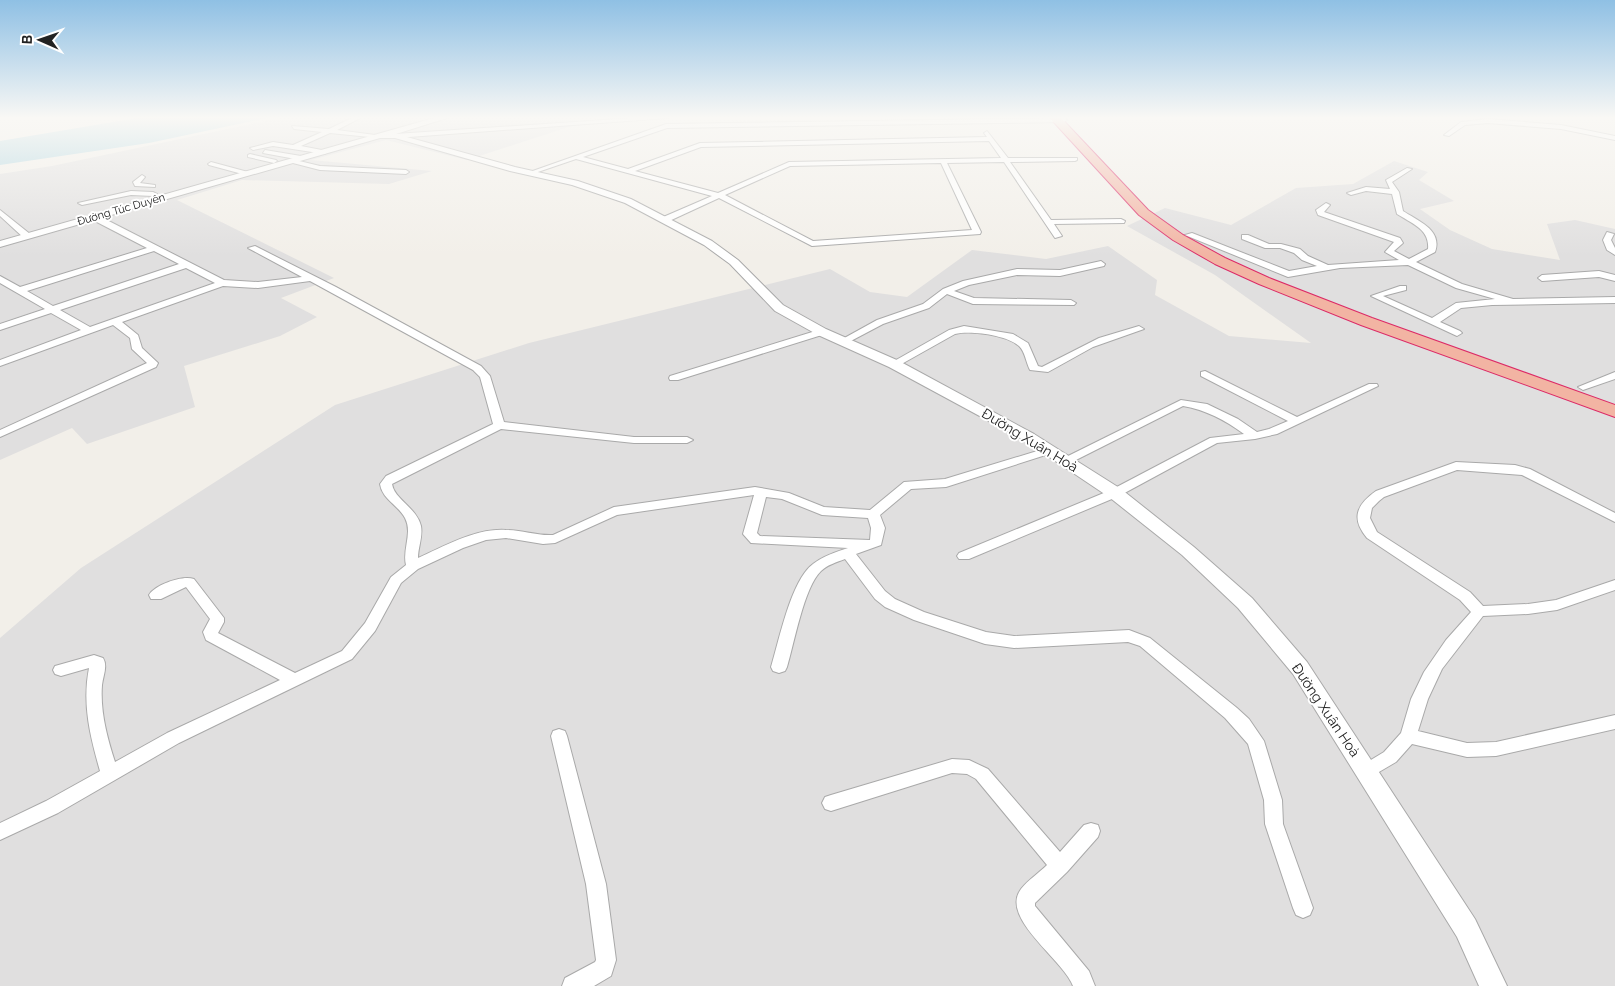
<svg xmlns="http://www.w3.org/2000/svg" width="1615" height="986" viewBox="0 0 1615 986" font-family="Raleway,sans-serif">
	<rect width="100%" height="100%" fill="#f2efe9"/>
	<path fill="#e0dfdf" d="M280 118H596L467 160 386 140 311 160 432 171 389 184 242 180 177 200 334 278 281 298 317 317 280 336 184 366 195 407 87 444 72 428 0 460V174L52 166Z
		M1394 161 1428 172 1419 180 1454 201 1420 209 1450 230 1492 249 1560 260 1547 224 1575 220 1615 229V986H0V638L81 568 335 405 529 343 830 269 870 292 907 297 972 250 1046 259 1108 246 1157 280 1155 295 1229 336 1311 343 1215 275 1127 226 1165 208 1231 225 1296 188 1353 184Z"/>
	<path fill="#aad3df" d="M137 118H267L149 143 0 165V141Z"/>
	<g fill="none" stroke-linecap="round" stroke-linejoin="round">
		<defs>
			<path id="minor" d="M352 118H360L337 130 383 136 380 138 330 133 301 146 327 151 325 154 273 146 253 150 250 148 273 142 293 145 322 132 294 129 292 126 329 129Z
				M634 118H668L395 138 392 136 395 134Z
				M1064 118 1067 120 1064 122 667 128 583 157 628 169 700 143 987 137 984 133 987 131 1008 158H1077V160L1075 161 1010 162 1051 220 1121 219 1125 221 1124 223 1054 224 1062 236 1055 238 1004 162 947 163 981 232 980 234 812 246 719 198 667 222H661V218L712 196 576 159 532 174 527 173 666 124ZM989 141 1001 158 789 162 718 193 635 171 701 147ZM941 163 972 230 813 241 725 195 790 166Z
				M1488 119 1561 125 1615 136V140L1561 129 1488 123 1465 125 1449 136 1444 135 1461 122Z
				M265 150 301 156 304 158 301 160 263 153Z
				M250 154 276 160 277 161 274 163 248 157V155Z
				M291 159 320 166 406 170 409 172 406 174 320 170 289 162 288 161Z
				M211 162 248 172 249 173 246 175 209 165 208 164Z
				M1407 168 1412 169 1392 182 1399 192 1403 211C1418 221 1443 230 1435 252L1416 262 1462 284 1513 299 1615 297V303L1492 305 1461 308 1440 322 1460 331 1462 333 1457 336 1371 296 1400 286H1406V290L1383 296 1432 318 1456 303 1495 299 1456 288 1408 265 1340 268 1288 277 1185 235 1192 233 1289 271 1317 266 1302 260 1294 253 1280 248H1265L1242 239V235H1248L1269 244H1281L1300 249 1308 256 1328 265 1399 260 1385 252 1394 242 1318 215 1316 210 1326 203 1330 205 1324 212 1400 238 1403 243 1394 251 1409 259 1428 249C1430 229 1411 223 1397 214L1392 194 1366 191 1351 195 1347 193 1366 187 1390 189 1386 180Z
				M142 175 145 177 140 183 155 185V187L135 186 133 182Z
				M131 191 153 192 157 194 153 196 131 195 82 205 78 203Z
				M0 210 30 234V238H24L0 216Z
				M91 215H97L224 280 258 282 302 277 248 248 255 246 336 287 481 366 490 376 504 422 634 437H687L693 440 687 443H634L501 429 392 484C394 499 417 508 421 526 423 537 418 547 418 558 445 546 476 528 506 530 522 530 537 536 553 535L614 507 755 487 789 493 824 507 870 510 904 482 945 479 1047 448H1055L1057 450 1055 452 946 487 911 489 880 515 885 528 881 545 856 554 885 591 895 599 924 612 986 632 1014 636 1129 630 1150 638 1237 708 1249 719 1264 741 1282 800 1283 824 1313 908 1310 915 1303 918 1296 915 1293 908 1265 824 1264 800 1248 744 1225 718 1140 646 1128 642 1014 648 985 644 914 620 885 607 875 599 845 559C837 562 827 565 821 571 804 587 794 644 787 667L785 671 779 673 773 671 771 667C779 641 791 580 813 564 823 556 836 552 848 548L751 543 743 534 754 495 617 515 555 543 543 544 506 538 486 540 463 548 418 569 401 583 375 631 352 659 179 743 58 813 0 840V823L46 801 100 771C90 736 82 704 89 668L61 676 55 674 53 670 55 666 94 655 103 658C108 666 103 676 102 685 100 711 107 737 115 762L167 733 280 680 206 640 203 632 210 619 186 587 161 599H151L149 595C155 585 182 575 194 579L224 618V622L218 633 295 673 342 651 365 623 391 577 406 565C402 549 413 533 405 518 398 505 382 499 380 484L386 476 493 424 480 377 473 370 310 281 258 288 223 286 122 322 138 335 142 348 158 363 156 367 0 437V430L147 363 132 349 130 338 113 325 0 366V360L81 330 51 313 0 330V324L45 309 0 283V276L20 287 147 248 91 219ZM154 251 179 264 53 306 27 291ZM186 268 215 283 90 327 60 310ZM766 497 782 499 822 515 868 518 871 528 870 540 760 536 757 533Z
				M1607 232 1614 234 1611 240 1615 248V255L1607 250 1603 240Z
				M1101 261 1105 264 1104 266 1060 276 1017 275 969 285 954 291 974 298 1071 300 1076 303 1074 305 973 304 947 294 929 308 883 324 847 343H841L839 341 877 320 923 304 943 289 963 281 1017 269 1060 270Z
				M1599 271 1615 275V281L1599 277 1542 281 1538 278 1542 275Z
				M964 326 1013 334 1028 343 1038 366 1042 367 1099 338 1139 326 1144 329 1093 347 1048 372 1030 370C1026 363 1025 351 1019 346 1007 335 970 330 955 334L898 366 894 367 889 364 949 330Z
				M822 329 827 332 825 334 678 380H670L669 378 670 376Z
				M1205 371 1297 417 1369 384H1377L1378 386 1277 434 1255 439 1217 443 1119 496 969 559H959L957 556 959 553 1111 490 1210 438 1244 434C1225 420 1206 410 1183 406L1070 463H1062L1060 460 1181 400 1207 404 1238 419 1257 432 1269 429 1288 421 1201 376V372Z
				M1615 372V379L1583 390 1578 387Z
				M1456 462 1515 465 1530 469 1615 513V522L1522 475 1457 470 1384 497 1379 501 1372 508 1370 518 1377 532 1470 592 1483 606 1528 604 1556 600 1615 580V590L1557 610 1528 614 1483 616 1442 669 1428 699 1418 731 1467 743 1496 742 1615 715V729L1496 756 1467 757 1412 744 1396 762 1367 779 1361 776 1358 771 1361 766 1384 752 1401 733 1411 699 1424 672 1446 640 1471 612 1460 600 1367 538C1351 519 1356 505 1376 491Z
				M559 729 565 731 567 736 606 884 616 960 611 976 594 986H562L565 978 595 962 596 960 586 884 551 736 553 731Z
				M952 759 969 760 988 769 1060 852 1084 825 1091 823 1098 825 1100 831 1098 837 1067 872 1035 903V906L1089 971 1095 986H1073C1064 960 999 918 1021 889 1028 880 1039 873 1047 865L976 779 967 774 952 773 831 811 825 809 822 803 825 797 831 795Z"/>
			<path id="tertiary" d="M434 118H447L396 134 515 167 578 181 631 199 712 241 738 260 783 305 826 329 899 361 1034 434 1121 489 1194 547 1252 598 1307 662 1475 919 1507 986H1479L1457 937 1293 674 1238 608 1182 555 1109 497 1024 440 889 367 818 335 775 311 730 264 704 245 625 203 572 185 510 171 395 138H380L0 247V241Z"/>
			<path id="trunk" d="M1050 118H1061L1148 210 1183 235 1225 258 1269 278 1372 318 1615 405V417L1361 325 1259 284 1215 264 1173 240 1139 215Z"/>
		</defs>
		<use href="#minor" stroke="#a9a9a9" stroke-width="2"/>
		<use href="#tertiary" stroke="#a9a9a9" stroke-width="2"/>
		<use href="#trunk" stroke="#dc2a67" stroke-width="2"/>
		<use href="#minor" fill="#fff" fill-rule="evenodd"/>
		<use href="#tertiary" fill="#fff" fill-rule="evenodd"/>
		<use href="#trunk" fill="#f2b4a3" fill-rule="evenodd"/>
	</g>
	<linearGradient id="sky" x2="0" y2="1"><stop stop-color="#8fc0e4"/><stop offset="0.46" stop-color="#f9f8f5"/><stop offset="1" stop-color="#f9f8f5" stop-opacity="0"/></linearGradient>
	<rect width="1615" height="256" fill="url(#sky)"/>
	<g text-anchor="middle" stroke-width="4" stroke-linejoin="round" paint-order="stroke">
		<g font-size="11" fill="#222" stroke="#fff">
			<text transform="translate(121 209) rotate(-16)" y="4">Đường Túc Duyên</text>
		</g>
		<g font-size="14" fill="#222" stroke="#fff">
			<text transform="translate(1030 440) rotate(31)" y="5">Đường Xuân Hoà</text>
			<text transform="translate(1326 710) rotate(56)" y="5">Đường Xuân Hoà</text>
		</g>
	</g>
	<g transform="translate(40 40) rotate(272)" stroke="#ffffff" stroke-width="4" paint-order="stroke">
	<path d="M0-4L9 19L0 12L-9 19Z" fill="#222222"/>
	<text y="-8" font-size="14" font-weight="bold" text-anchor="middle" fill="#222222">B</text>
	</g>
</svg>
